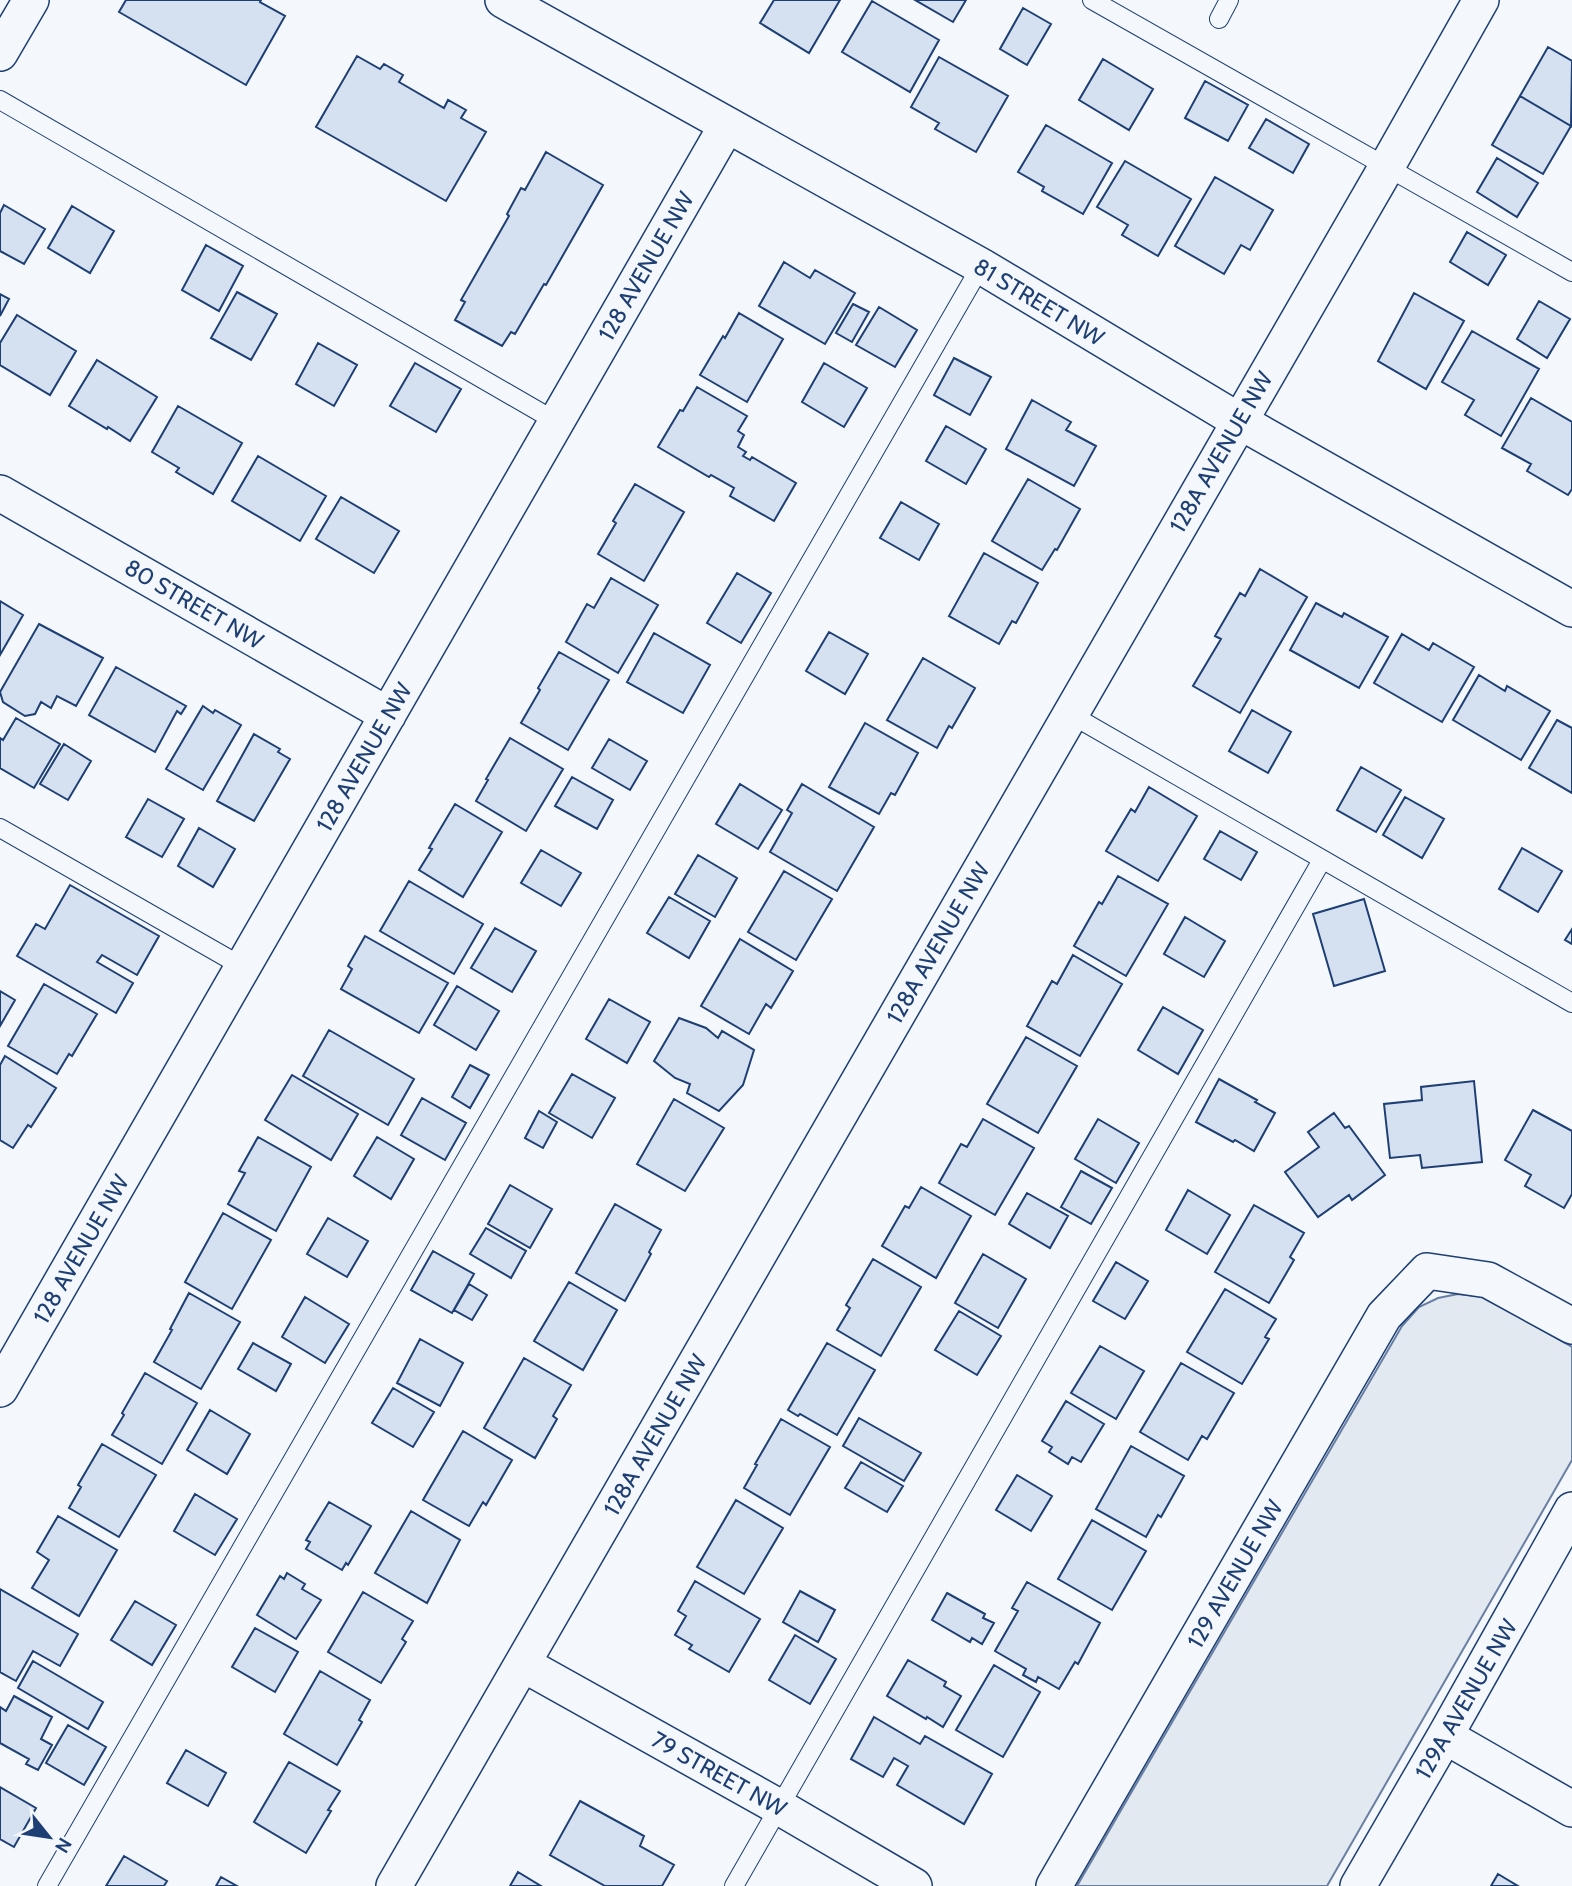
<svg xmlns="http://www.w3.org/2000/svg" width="1572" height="1886" font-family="Cabin,sans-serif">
	<rect width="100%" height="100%" fill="#f4f7fb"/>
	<path fill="#e3e9f0" stroke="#687fa3" stroke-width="2" d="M1458,1294L1485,1297L1572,1347V1460L1327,1886H1077L1402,1326L1419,1307L1438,1298Z"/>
	<path fill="#d5e0f0" stroke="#1d3f73" stroke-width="2" d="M126,0H261L260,2L285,16L246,85L119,12Z
		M774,0H840L809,53L760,23Z
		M915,0H966L953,22Z
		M872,1L939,40L910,92L842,52Z
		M1023,8L1051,24L1027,65L1000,49Z
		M1548,47L1572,61L1571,126L1520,96Z
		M357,56L380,69L384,64L403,75L399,82L444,108L448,100L466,110L461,118L486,132L446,201L316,127Z
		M939,57L1008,96L976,152L935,129L939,123L911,107Z
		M1103,59L1153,89L1129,130L1079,100Z
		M1205,81L1248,105L1228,141L1185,118Z
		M1520,96L1571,126L1543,174L1492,145Z
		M1266,119L1309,144L1293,173L1249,148Z
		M1046,125L1112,163L1083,214L1042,191L1044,187L1018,172Z
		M546,152L603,185L546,285L544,284L515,334L511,332L502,346L455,320L465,302L461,300L509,216L507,214L521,188L525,190Z
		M1497,158L1538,183L1517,217L1477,192Z
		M1125,161L1191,199L1158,256L1122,235L1128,225L1097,207Z
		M1215,177L1273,210L1250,250L1241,245L1224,274L1175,246Z
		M4,205L45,229L24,264L0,251V213Z
		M72,206L114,231L90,273L48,248Z
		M1467,232L1506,255L1488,285L1450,262Z
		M206,245L243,266L219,311L182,290Z
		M784,262L810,278L815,270L855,293L825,344L759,306Z
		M237,292L277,314L251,360L211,338Z
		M1414,293L1464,321L1426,389L1378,361Z
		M0,294L9,299L0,316Z
		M1539,301L1570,319L1547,358L1517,339Z
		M853,304L869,312L852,342L836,333Z
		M879,307L917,330L895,367L856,345Z
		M739,313L783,339L747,402L700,375L723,336L725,338Z
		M17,315L76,351L50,395L0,365V343Z
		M1472,331L1539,369L1501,436L1465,415L1474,400L1442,382Z
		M318,343L357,365L334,406L296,384Z
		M954,358L991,377L970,415L934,395Z
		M97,360L157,397L130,441L108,427L107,429L69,406Z
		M415,363L461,389L436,432L390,406Z
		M824,363L867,388L844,427L802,402Z
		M697,387L747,416L738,431L744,435L738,447L746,452L743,456L750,460L752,457L796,483L774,521L730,496L734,488L711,475L709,477L658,447L680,410L683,411Z
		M1531,398L1572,422V489L1568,495L1527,471L1531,464L1502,448Z
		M1032,400L1071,422L1066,430L1096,446L1074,486L1006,449Z
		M178,406L242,443L213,494L176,472L179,468L152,452Z
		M946,426L986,449L966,484L926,461Z
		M258,456L326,496L300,541L232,501Z
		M1028,479L1080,509L1057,550L1055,549L1042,570L992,541Z
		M635,484L684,512L644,581L598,554L616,523L613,521Z
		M341,497L399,531L374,573L316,539Z
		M901,502L939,524L919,560L880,538Z
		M984,553L1038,583L1016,623L1012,621L999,644L949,616Z
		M1260,569L1307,597L1240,713L1193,686L1221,639L1215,636L1240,593L1245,596Z
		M737,573L771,593L741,643L707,623Z
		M611,578L658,605L618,673L566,642L587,604L594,608Z
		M0,601L23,615L0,655Z
		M1316,603L1342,617L1344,613L1388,637L1359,688L1290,650Z
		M39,624L103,658L76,706L57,696L51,708L41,702L35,714L25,716L3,702L0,692Z
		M829,632L868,654L845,694L806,671Z
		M654,633L710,665L683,713L627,682Z
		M1402,634L1429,650L1433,643L1474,667L1442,722L1374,683Z
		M559,652L609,680L568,750L521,723L540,690L538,688Z
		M923,658L975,688L952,728L949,726L937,748L887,720Z
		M116,667L186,706L181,714L177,711L155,752L89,715Z
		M1479,675L1505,691L1507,686L1550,711L1521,760L1453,720Z
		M203,706L213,713L215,710L241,725L203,790L166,769Z
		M1252,710L1291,732L1268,773L1229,751Z
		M16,718L60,744L34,788L0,768V738L3,740Z
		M1557,720L1572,728V793L1529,768Z
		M865,723L918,753L895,795L891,793L879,814L829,787Z
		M254,734L280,749L278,752L290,759L254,821L217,801Z
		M510,738L563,769L526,831L476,801L488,780L486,779Z
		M609,739L647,761L630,790L592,768Z
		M64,744L91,761L68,800L40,784Z
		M1361,767L1401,790L1376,832L1337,810Z
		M572,777L613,800L597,829L555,806Z
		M740,784L782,810L758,849L716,824Z
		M802,784L874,827L837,891L770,852L792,813L787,810Z
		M1149,787L1197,816L1158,881L1106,851L1131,809L1135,812Z
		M1405,797L1444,819L1422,858L1383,835Z
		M148,799L184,819L162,857L126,837Z
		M455,804L502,832L463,897L419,870L432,849L429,848Z
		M199,828L235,849L213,887L178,866Z
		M1220,831L1257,852L1241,880L1204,859Z
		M1522,848L1562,871L1538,912L1499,889Z
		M541,850L581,873L561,906L521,883Z
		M698,855L737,878L715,917L675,894Z
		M784,871L832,899L796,960L748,932Z
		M1118,876L1168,904L1126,976L1074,946L1099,902L1102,904Z
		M409,881L483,924L454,974L380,931Z
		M70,885L159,936L137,975L102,955L97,962L133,983L116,1013L17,956L36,924L45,929Z
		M669,897L710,921L689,958L647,933Z
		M1364,899L1385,971L1334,986L1313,914Z
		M1185,917L1225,941L1204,977L1164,954Z
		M495,928L536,951L512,992L471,968Z
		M1572,929V944L1565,940Z
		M365,936L448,983L419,1033L341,989L352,969L348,966Z
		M740,939L793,971L771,1008L766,1004L749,1034L701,1006Z
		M1073,955L1122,984L1080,1056L1027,1026L1052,981L1057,984Z
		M44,984L97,1014L72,1056L69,1054L57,1074L8,1046Z
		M457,986L499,1011L476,1050L434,1025Z
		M0,991L15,1000L0,1026Z
		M609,999L650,1022L627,1063L586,1039Z
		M1163,1007L1203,1030L1178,1074L1138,1050Z
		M679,1018L706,1028L718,1038L722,1031L754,1050L743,1085L719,1111L687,1093L690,1084L675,1078L654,1061Z
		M329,1030L414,1079L388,1125L303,1076Z
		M1026,1037L1077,1066L1038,1133L987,1104Z
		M5,1056L56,1088L31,1127L28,1125L13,1148L0,1140V1065Z
		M470,1065L489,1075L470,1108L452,1097Z
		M572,1074L615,1098L592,1138L549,1113Z
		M292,1075L358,1114L331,1160L265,1120Z
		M1219,1079L1257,1100L1255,1102L1275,1113L1254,1151L1235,1140L1233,1142L1196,1122Z
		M1474,1081L1482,1162L1422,1168L1420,1155L1390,1158L1384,1104L1422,1100L1421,1087Z
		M422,1098L466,1123L445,1160L401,1135Z
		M674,1099L724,1128L685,1191L637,1164Z
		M1533,1110L1572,1131V1194L1564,1208L1525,1186L1531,1175L1505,1160Z
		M539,1111L557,1122L543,1148L525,1138Z
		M1334,1113L1345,1128L1349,1126L1385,1175L1352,1200L1349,1195L1318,1217L1285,1172L1319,1147L1308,1132Z
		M983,1119L1034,1148L995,1215L939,1183L961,1144L967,1147Z
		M1098,1119L1139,1143L1116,1183L1075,1159Z
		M258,1137L311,1167L276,1231L228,1204L245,1173L239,1171Z
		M377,1137L414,1159L391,1199L354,1176Z
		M1081,1171L1112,1188L1091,1224L1061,1207Z
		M510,1185L552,1209L530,1248L488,1224Z
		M921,1187L971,1216L936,1278L882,1246L905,1206L909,1208Z
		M1188,1190L1230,1215L1207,1254L1166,1230Z
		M1027,1193L1068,1216L1050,1248L1009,1224Z
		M615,1204L661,1230L649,1252L651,1254L625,1301L576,1273Z
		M1254,1205L1304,1233L1290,1257L1294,1260L1269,1303L1215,1272Z
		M223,1213L271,1240L232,1309L185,1282Z
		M328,1218L368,1241L347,1277L307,1254Z
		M486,1228L526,1251L511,1278L470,1254Z
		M433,1251L474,1274L452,1313L411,1290Z
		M983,1254L1026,1279L998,1328L955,1303Z
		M873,1259L921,1287L881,1356L837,1330L850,1308L846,1305Z
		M1116,1262L1148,1281L1125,1319L1093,1301Z
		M569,1282L617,1310L583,1370L534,1341Z
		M469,1284L487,1295L472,1320L454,1310Z
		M1225,1289L1276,1319L1265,1337L1269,1339L1242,1384L1187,1352Z
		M189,1293L240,1322L201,1389L154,1362L172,1330L170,1329Z
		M305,1297L349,1324L325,1363L282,1337Z
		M959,1311L1001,1336L977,1375L935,1350Z
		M420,1339L463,1363L440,1406L397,1383Z
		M253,1343L291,1364L276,1391L238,1369Z
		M827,1343L875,1370L837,1435L800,1414L798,1416L788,1410Z
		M1100,1346L1144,1371L1116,1419L1071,1393Z
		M524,1358L571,1385L553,1416L557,1419L535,1458L484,1428Z
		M1181,1363L1234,1393L1207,1439L1202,1436L1188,1460L1140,1432Z
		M145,1373L197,1403L162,1464L112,1435L124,1415L122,1413Z
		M393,1388L434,1412L413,1447L372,1423Z
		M1066,1401L1104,1424L1081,1462L1072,1457L1068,1464L1049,1452L1052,1447L1042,1441Z
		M210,1410L250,1434L227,1474L187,1450Z
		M859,1418L921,1453L904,1481L843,1446Z
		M781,1419L830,1447L790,1515L744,1488L757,1465L755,1464Z
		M463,1431L512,1460L486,1505L483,1502L469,1526L423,1500Z
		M102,1444L156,1475L119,1537L69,1508L81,1487L78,1485Z
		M1131,1446L1184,1476L1161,1517L1158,1515L1146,1537L1096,1509Z
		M861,1462L903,1486L887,1512L845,1488Z
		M1017,1475L1052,1496L1031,1531L996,1510Z
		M195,1494L237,1519L215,1555L174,1531Z
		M736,1500L783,1528L744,1594L697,1567Z
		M329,1502L371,1526L348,1565L346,1563L342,1570L306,1549L310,1542L306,1540Z
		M411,1511L460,1540L427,1603L375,1573Z
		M58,1516L117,1550L79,1616L32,1588L49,1560L37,1552Z
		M1092,1520L1146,1551L1112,1610L1058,1579Z
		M287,1573L305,1584L302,1589L321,1600L296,1639L257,1615L280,1576L284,1579Z
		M695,1581L760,1619L729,1672L689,1649L692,1645L675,1635L686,1616L678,1611Z
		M1027,1582L1100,1623L1078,1664L1075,1662L1059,1689L1038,1677L1036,1682L1023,1675L1026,1669L995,1651L1018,1611L1012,1608Z
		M0,1589L78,1634L60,1666L33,1651L16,1681L0,1672Z
		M800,1591L835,1610L818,1642L783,1622Z
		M363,1592L413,1621L402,1639L406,1642L381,1683L328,1652Z
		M947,1593L985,1614L983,1618L994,1623L982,1644L972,1638L970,1642L932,1620Z
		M135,1601L176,1625L152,1665L111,1640Z
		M255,1628L298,1652L275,1692L232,1667Z
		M795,1635L836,1659L810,1704L769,1680Z
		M908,1660L946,1682L944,1686L961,1696L943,1727L927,1717L926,1719L887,1696Z
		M33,1661L103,1702L88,1729L18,1688Z
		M994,1665L1040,1692L1003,1757L956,1730Z
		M320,1671L370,1700L359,1720L362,1722L337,1765L284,1734Z
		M14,1696L52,1717L41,1739L52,1745L38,1770L26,1764L29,1759L0,1743V1707L6,1711Z
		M874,1717L920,1744L925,1736L992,1774L964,1824L897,1785L908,1766L894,1758L883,1777L851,1759Z
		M68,1725L106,1747L84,1785L46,1763Z
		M186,1750L226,1773L208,1806L167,1783Z
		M289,1762L340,1791L328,1810L331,1811L306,1853L254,1822Z
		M0,1787L36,1808L14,1847L0,1839Z
		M580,1801L644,1836L640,1846L674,1865L662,1886H605L550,1855Z
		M124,1856L167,1881L164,1886H106Z
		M518,1872L541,1886H510Z
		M1498,1874L1518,1886H1491Z
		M221,1877L237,1886H216Z"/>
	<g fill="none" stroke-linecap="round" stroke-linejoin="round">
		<defs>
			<path id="lane" d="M1092,0L1572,272
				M1219,19L1229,0
				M0,100L557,422
				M1070,714L1572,1003
				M0,828L243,967
				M47,1886L981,266
				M734,1886L1322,860"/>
			<path id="street" d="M503,0L981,266L1239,421L1572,609
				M0,53L31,0
				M0,493L388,715
				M0,1389L727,125
				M523,1664L779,1807L914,1886
				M1445,1736L1572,1809
				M394,1886L1386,168L1481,0
				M1054,1886L1384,1316L1427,1271L1488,1280L1572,1326
				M1358,1886L1445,1736L1572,1510"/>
		</defs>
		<use href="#lane" stroke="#1d3f73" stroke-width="20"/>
		<use href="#street" stroke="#1d3f73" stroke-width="38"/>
		<use href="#lane" stroke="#f4f7fb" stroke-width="18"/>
		<use href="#street" stroke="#f4f7fb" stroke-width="35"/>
	</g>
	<g text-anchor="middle" stroke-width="5" stroke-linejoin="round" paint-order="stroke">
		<g font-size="23" fill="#1d3f73" stroke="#f4f7fb">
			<text transform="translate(646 266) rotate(-60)" y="8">128 AVENUE NW</text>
			<text transform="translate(1039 302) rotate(31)" y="8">81 STREET NW</text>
			<text transform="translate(1221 452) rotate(-60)" y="8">128A AVENUE NW</text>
			<text transform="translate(194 604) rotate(30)" y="8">80 STREET NW</text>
			<text transform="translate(364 757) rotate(-60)" y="8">128 AVENUE NW</text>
			<text transform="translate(938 943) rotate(-60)" y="8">128A AVENUE NW</text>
			<text transform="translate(81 1249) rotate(-60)" y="8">128 AVENUE NW</text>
			<text transform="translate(655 1435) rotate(-60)" y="8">128A AVENUE NW</text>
			<text transform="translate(1235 1574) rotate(-60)" y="8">129 AVENUE NW</text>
			<text transform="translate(1466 1699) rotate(-60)" y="8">129A AVENUE NW</text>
			<text transform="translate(719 1774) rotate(29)" y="8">79 STREET NW</text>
		</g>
	</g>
	<g transform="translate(49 1837) rotate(120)" stroke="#f4f7fb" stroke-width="5" paint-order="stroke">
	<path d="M0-5L12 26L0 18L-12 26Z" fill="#1d3f73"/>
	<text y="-10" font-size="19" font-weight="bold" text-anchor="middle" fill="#1d3f73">N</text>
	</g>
</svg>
